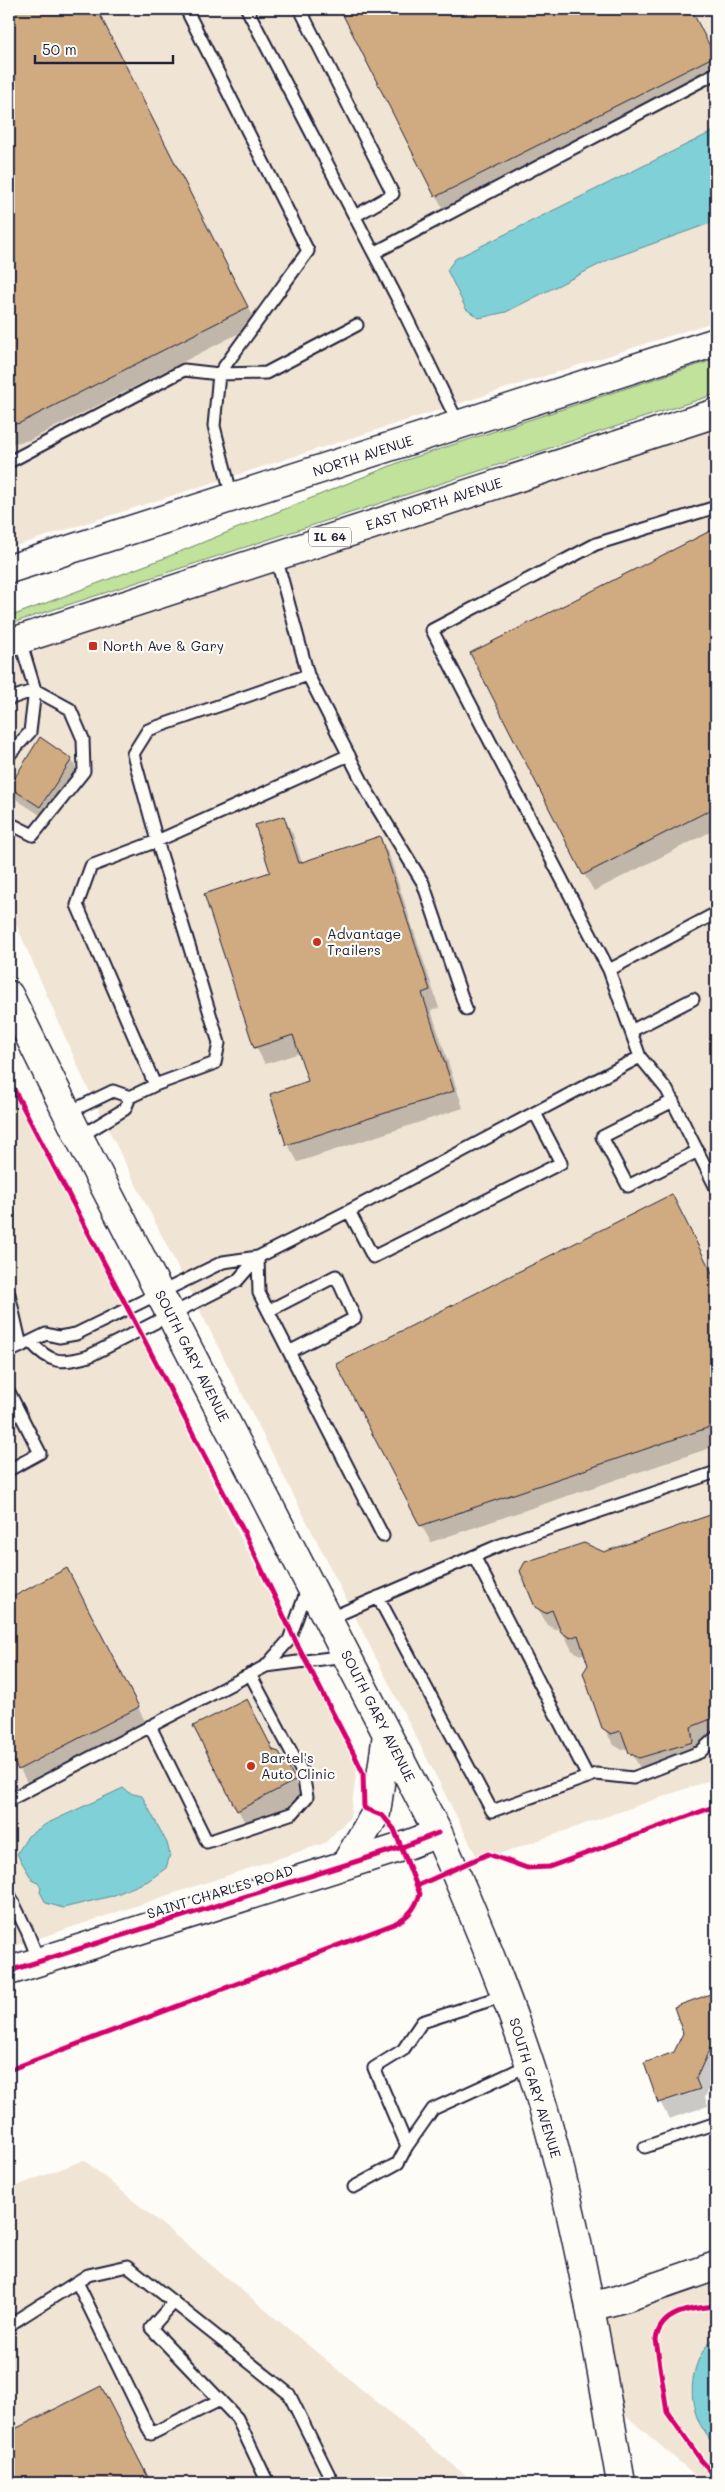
<svg xmlns="http://www.w3.org/2000/svg" width="725" height="2492" font-family="Mali,sans-serif">
	<rect width="100%" height="100%" fill="#fdfcf7"/>
	<filter id="ink" filterUnits="userSpaceOnUse"><feTurbulence type="fractalNoise" baseFrequency=".02" numOctaves="2"/><feDisplacementMap in="SourceGraphic" scale="10" xChannelSelector="R" yChannelSelector="G"/><feConvolveMatrix kernelMatrix="1 2 1 2 8 2 1 2 1" color-interpolation-filters="sRGB"/></filter>
	<g filter="url(#ink)">
		<path fill="#f0e4d4" d="M9,9H716V321L9,548Z
			M716,425V1778L479,1861L119,1151L83,1078L9,908V666L58,638Z
			M9,1078L357,1769L350,1817L325,1843L9,1948Z
			M84,2160L475,2483H9V2189Z
			M716,2280V2483H704L617,2408L602,2320Z"/>
		<path fill="#c0e29b" stroke="#71826b" d="M716,359V394L9,624V617L162,559L400,462Z"/>
		<path fill="#80d1d7" stroke="#5a8b99" d="M716,130V221L610,259L506,312L479,318L466,309L447,270L455,259Z
			M123,1788L129,1793L142,1796L167,1843L170,1855L166,1868L148,1881L112,1896L63,1908L46,1903L40,1892L41,1888L38,1883L33,1881L17,1854L28,1836L46,1824Z
			M716,2336V2449C711,2440 703,2431 699,2422C686,2394 692,2356 716,2336Z"/>
		<path fill="#0003" d="M9,9H97L257,324L30,440L9,444Z
			M342,9H691L716,59V72L443,209Z
			M715,530L716,829L594,891L584,874Z
			M71,759L79,773L48,820L17,800L10,786Z
			M283,817L293,834L302,863L380,838L389,855L439,1008L431,1010L463,1108L298,1162L288,1145L271,1095L310,1082L300,1053L265,1064L256,1047Z
			M716,961V982L708,965Z
			M672,1196L716,1281V1446L431,1542L421,1525Z
			M716,1515V1738L700,1744L702,1759L649,1775L641,1770L629,1748L622,1750L614,1745L603,1727L585,1653L580,1655L572,1650L560,1627L555,1630L547,1624L537,1607L604,1553Z
			M67,1570L147,1725L29,1786L9,1749V1600Z
			M247,1701L274,1752L279,1753L304,1798L248,1828L238,1810Z
			M716,1994V2073L705,2097L708,2106L669,2119L660,2102L675,2053L684,2033L676,2008Z
			M101,2387L150,2483H9V2434Z"/>
		<path fill="#d0ab82" stroke="#22223b" d="M9,9H97L248,307L20,423L9,425Z
			M340,9H691L715,56L435,197Z
			M716,528V807L583,875L470,653Z
			M40,737L72,759L40,807L9,787Z
			M284,816L299,863L380,836L430,990L422,993L454,1091L286,1145L270,1094L308,1081L293,1035L254,1048L204,894L270,872L255,825Z
			M672,1194L716,1281V1425L420,1526L336,1364Z
			M716,1513V1717L691,1727L693,1742L639,1758L629,1753L621,1731L611,1734L602,1728L583,1673L588,1665L578,1635L570,1638L561,1632L552,1610L545,1613L535,1607L520,1571L525,1562L584,1543L604,1552Z
			M67,1568L139,1707L18,1770L9,1752V1599Z
			M247,1699L273,1750L279,1752L296,1780L237,1811L193,1726Z
			M716,1992V2044L711,2046L696,2079L700,2089L658,2103L644,2063L674,2052L683,2033L674,2007Z
			M101,2386L151,2483H9V2432Z"/>
		<g fill="none" stroke-linecap="round" stroke-linejoin="round">
			<defs>
				<path id="service" d="M186,9L308,251L219,374L214,426L232,497
					M247,9L397,298L459,425
					M300,9L393,194L355,216
					M374,253L716,73
					M9,462L184,370L219,374L266,373L357,325
					M716,507L596,544L432,630L609,970L716,913
					M308,675L367,791L423,883L466,1009
					M9,699L35,690L70,709L83,739L84,771L33,835L9,823
					M9,755L30,732L35,690L20,640
					M609,970L640,1057
					M631,1031L693,999
					M155,1085L215,1063L219,1043L157,841L349,755
					M673,1101L602,1137L628,1186L698,1151
					M67,1113L113,1091L130,1097
					M79,1137L125,1109L130,1097L155,1085L77,905L91,866L157,841L133,754L148,730L308,675L276,557
					M349,1211L373,1257L561,1163L535,1113
					M9,1294L21,1346
					M268,1311L336,1276L355,1318L289,1352
					M31,1342C50,1364 62,1364 89,1356L237,1281L258,1257
					M9,1352L46,1334L59,1337L76,1334L223,1262L258,1257
					M9,1392L40,1453L9,1470
					M383,1536L259,1293L258,1257L349,1211L640,1057L667,1090L716,1188
					M474,1556L588,1777
					M378,1597L492,1811L596,1774L633,1778L700,1752L716,1737
					M328,1619L500,1545L716,1472
					M266,1666L346,1656
					M150,1726L207,1842L293,1813L307,1797L303,1774L250,1674
					M9,1800L266,1666L289,1640L308,1587
					M9,1894L27,1931L39,1961
					M506,1995L422,2022L403,2050L374,2068L407,2146L433,2109L529,2065
					M645,2147L716,2123
					M354,2187L398,2163L407,2146
					M77,2282L151,2434L220,2400
					M174,2302L151,2328L237,2418L268,2483
					M9,2325L88,2275L128,2266L289,2394L333,2483"/>
				<path id="tertiary" d="M9,1971L402,1847L438,1833
					M590,2307L624,2298L716,2266"/>
				<path id="secondary" d="M9,995L79,1137L438,1833C475,1916 510,2000 537,2087C577,2216 598,2350 621,2483
					M345,1865L376,1813L387,1734"/>
				<path id="primary" d="M9,569L716,342
					M9,643L716,413"/>
			</defs>
			<use href="#service" stroke="#22223b" stroke-width="15"/>
			<use href="#tertiary" stroke="#22223b" stroke-width="31"/>
			<use href="#secondary" stroke="#22223b" stroke-width="31"/>
			<use href="#primary" stroke="#22223b" stroke-width="31"/>
			<use href="#service" stroke="#fdfcf7" stroke-width="11"/>
			<use href="#tertiary" stroke="#fdfcf7" stroke-width="28"/>
			<use href="#secondary" stroke="#fdfcf7" stroke-width="28"/>
			<use href="#primary" stroke="#fdfcf7" stroke-width="28"/>
			<defs>
				<path id="cycleway" d="M9,1080L243,1530L297,1644L355,1756L363,1773L364,1808L383,1816L394,1829L420,1894C415,1909 408,1917 394,1924L9,2070
					M419,1885L488,1854L527,1868L549,1867L716,1806
					M9,1971L402,1847L438,1833
					M716,2306C692,2308 660,2311 656,2340L667,2412L701,2460L716,2477"/>
			</defs>
			<use href="#cycleway" stroke="#fdfcf7" stroke-width="8"/>
			<use href="#cycleway" stroke="#d6006c" stroke-width="5"/>
		</g>
	</g>
	<g fill="#c8321e" stroke="#fdfcf7" stroke-width="2">
		<rect x="88" y="641" width="10" height="10" rx="2.5"/>
		<circle cx="317" cy="942" r="5"/>
		<circle cx="251" cy="1766" r="5"/>
	</g>
	<g text-anchor="middle" stroke-width="4.5" stroke-linejoin="round" paint-order="stroke">
		<rect fill="#fdfcf7" stroke="#646373" stroke-width="1" x="309" y="527.5" width="42" height="19" rx="4"/>
		<g font-size="12" font-weight="bold" fill="#22223b">
			<text x="330" y="541">IL 64</text>
		</g>
		<g font-size="14" fill="#22223b" stroke="#fdfcf7">
			<text transform="translate(363 456) rotate(-18)" y="5">NORTH AVENUE</text>
			<text transform="translate(434 504) rotate(-18)" y="5">EAST NORTH AVENUE</text>
			<text transform="translate(192 1356) rotate(63)" y="5">SOUTH GARY AVENUE</text>
			<text transform="translate(378 1716) rotate(63)" y="5">SOUTH GARY AVENUE</text>
			<text transform="translate(220 1892) rotate(-17)" y="5">SAINT CHARLES ROAD</text>
			<text transform="translate(535 2088) rotate(73)" y="5">SOUTH GARY AVENUE</text>
		</g>
		<g font-size="14" fill="#22223b" stroke="#fdfcf7" text-anchor="start">
			<text x="103" y="651">North Ave &amp; Gary</text>
			<text x="327" y="939">Advantage<tspan x="327" dy="16">Trailers</tspan></text>
			<text x="261" y="1763">Bartel's<tspan x="261" dy="16">Auto Clinic</tspan></text>
		</g>
	</g>
	<rect width="725" height="2492" fill="none" stroke="#fdfcf7" stroke-width="30"/>
	<rect x="15" y="15" width="695" height="2462" fill="none" stroke="#22223b" stroke-width="2" filter="url(#ink)"/>
	<path d="M35 55v8h138v-8" fill="none" stroke="#22223b" stroke-width="2.5"/>
	<text x="42" y="55" font-size="15" fill="#22223b" stroke="#fdfcf7" stroke-width="4" paint-order="stroke">50 m</text>
</svg>
